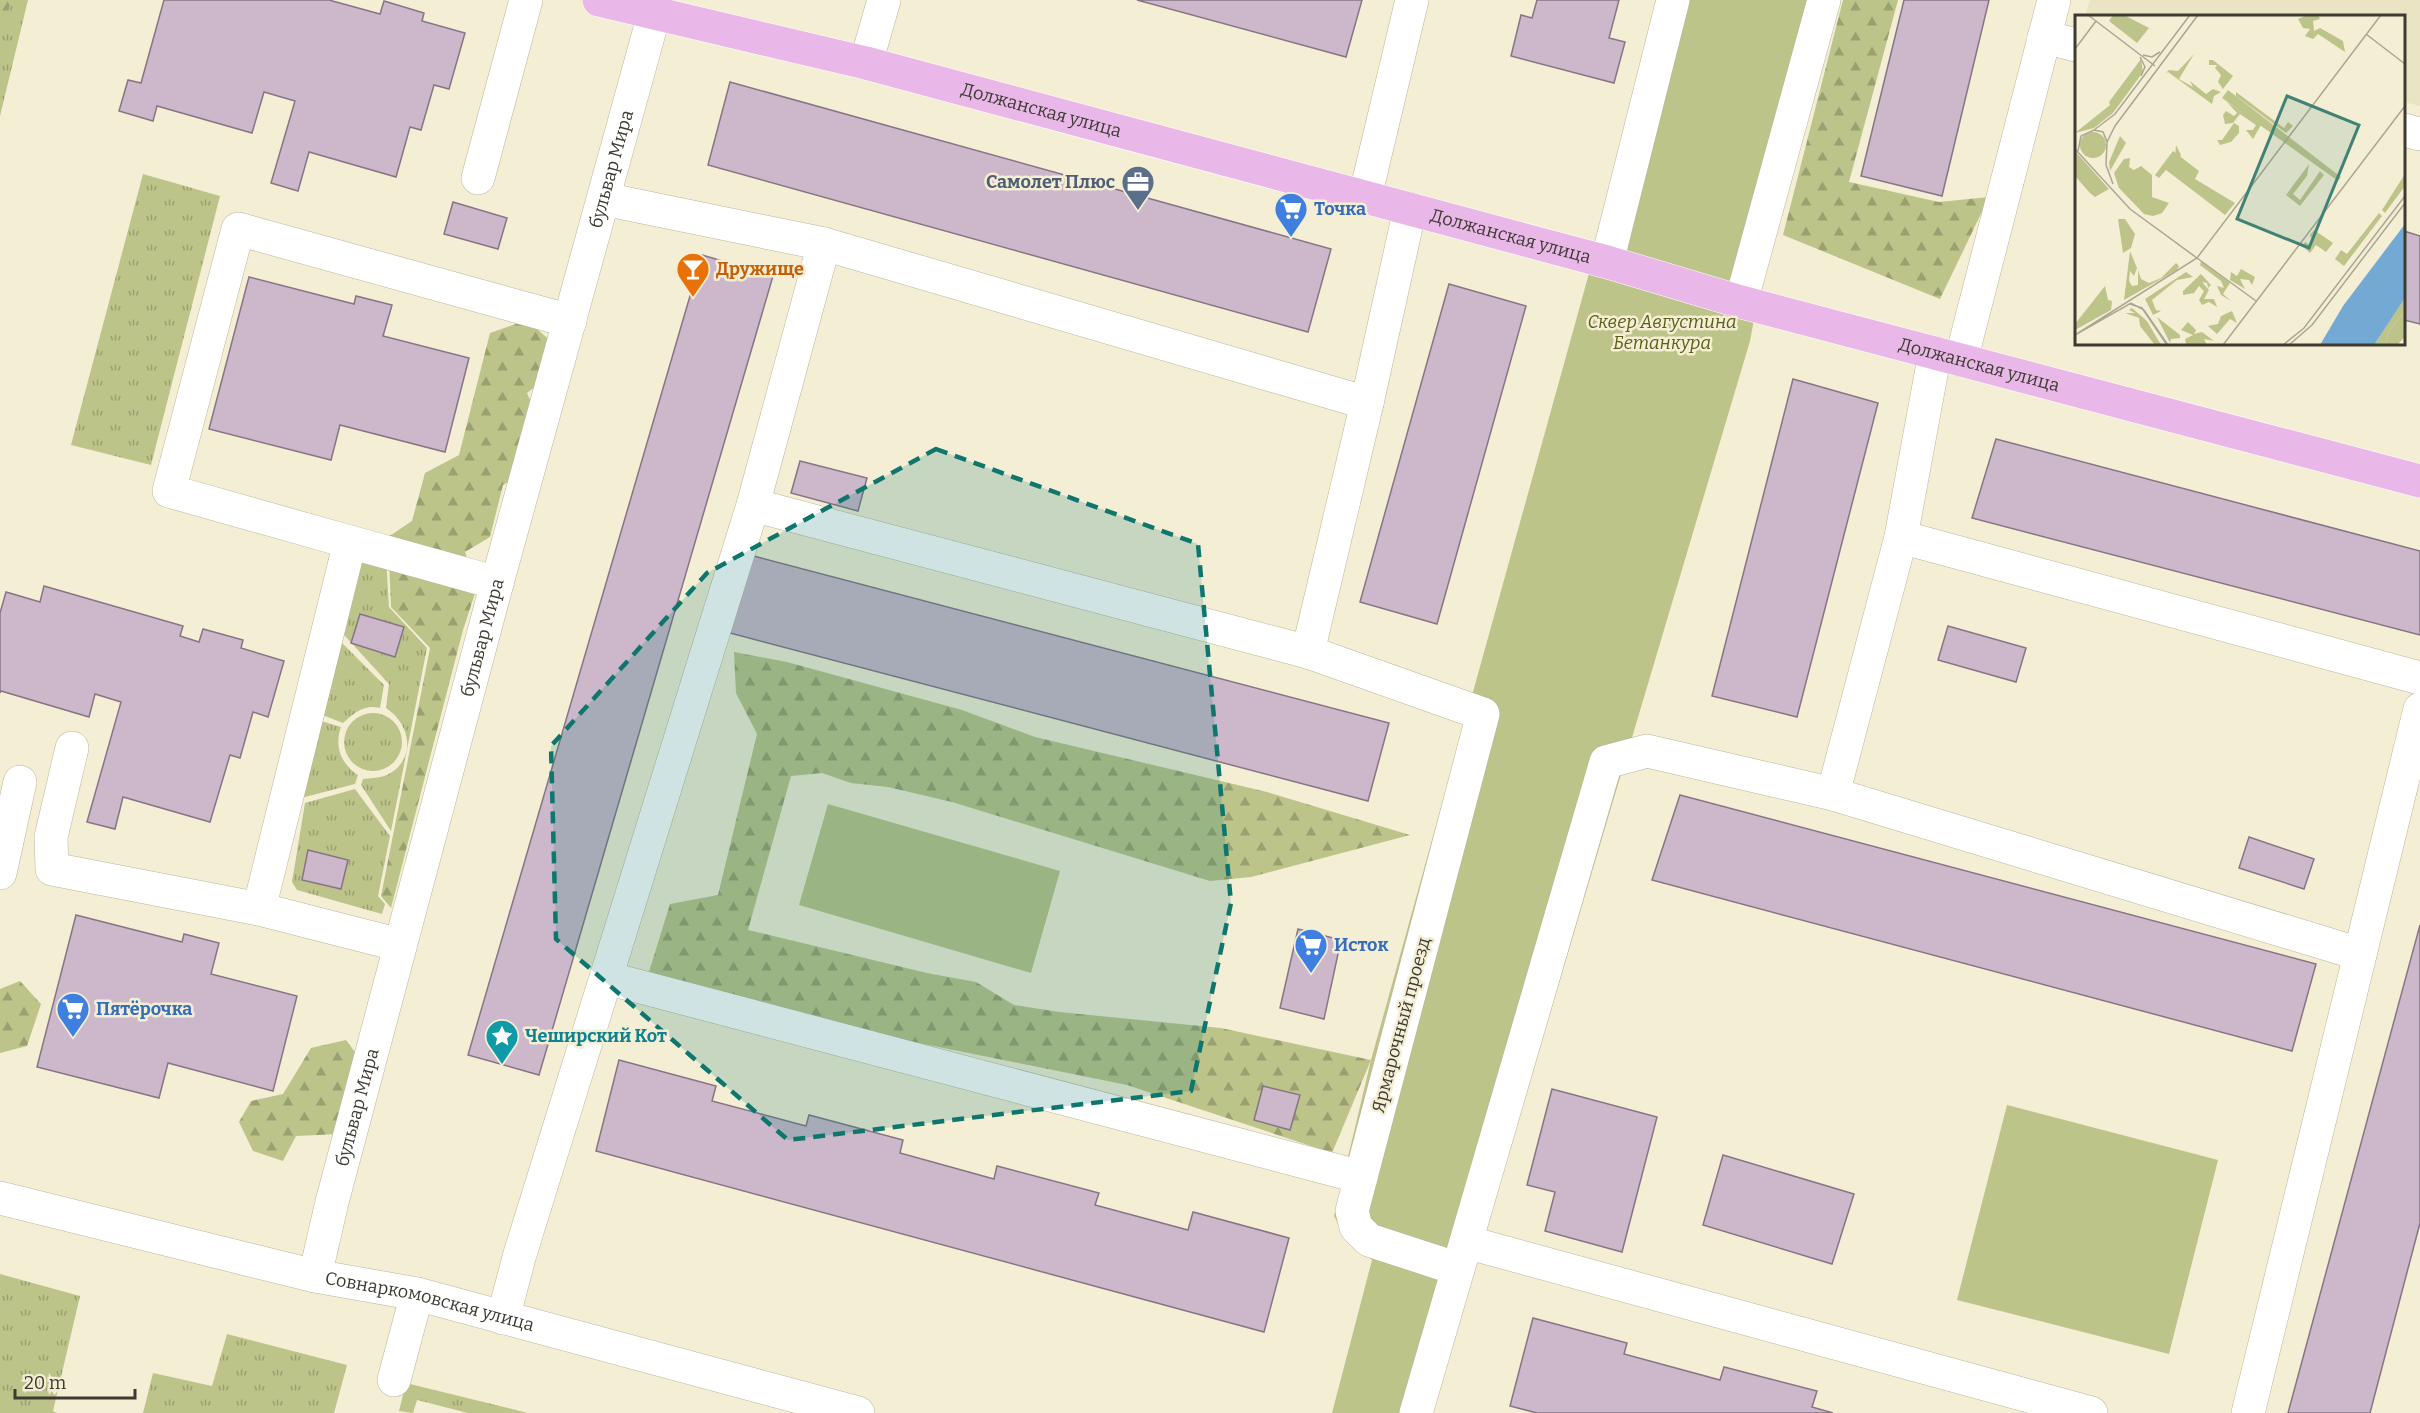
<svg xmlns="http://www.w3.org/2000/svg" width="2420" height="1413" font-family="Bitter,serif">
	<defs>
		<pattern id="grass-tufts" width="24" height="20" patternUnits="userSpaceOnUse" patternTransform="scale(1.5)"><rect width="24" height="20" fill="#bdc48a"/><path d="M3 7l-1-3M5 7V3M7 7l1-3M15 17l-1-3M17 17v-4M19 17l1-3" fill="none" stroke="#9ba071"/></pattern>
		<pattern id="forest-firs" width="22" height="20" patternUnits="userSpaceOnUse" patternTransform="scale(1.5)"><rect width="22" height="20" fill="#bdc48a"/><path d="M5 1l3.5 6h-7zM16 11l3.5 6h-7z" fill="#9ba071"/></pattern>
	</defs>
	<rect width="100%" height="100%" fill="#f4eed5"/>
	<path fill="#ebe4c4" d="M2090,0H2420V106L2404,102V16H2085Z"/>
	<path fill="url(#grass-tufts)" d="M0,0H28L0,116Z
		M143,174L220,196L151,465L71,445Z
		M351,547L386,557L389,607L427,648L391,831L361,785L363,779C371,778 380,778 387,775C417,760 411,724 386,708L389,684L334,624Z
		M336,637L384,685L380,708C365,704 354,713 343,723L320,714Z
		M344 742a29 29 0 1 1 58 0a29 29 0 1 1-58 0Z
		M318,720L341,727C334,746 341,764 358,775L355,784L301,798Z
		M355,789L390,836L378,896L385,904L382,914L297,890L292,882L305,803Z
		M0,1274L80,1296L53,1411L57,1413H0Z
		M227,1334L347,1365L334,1413H143L153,1373L212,1386Z
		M406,1383L528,1413H468L417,1400L413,1413L399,1411Z"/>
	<path fill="url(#forest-firs)" d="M0,0H11L0,45Z
		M1843,0H1898L1849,182L1939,202L1989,197L1940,299L1783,235Z
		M527,320L555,345L548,377L527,393L537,416L524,473L503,485L490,537L465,552L477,587L463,630L391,908L381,896L430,648L391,607L388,537L412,521L425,473L459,455L490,333Z
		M734,652L787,662L962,710L1035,737L1267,792L1410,835L1251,877L1210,881L952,802L888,787L851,783L822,773L791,776L748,930L927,973L976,982L1014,1005L1059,1012L1221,1028L1371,1060L1332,1153L1127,1085L775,1014L648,975L670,904L718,895L757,734L736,693Z
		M20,981L41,1004L27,1046L0,1053V989Z
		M346,1040L360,1059L339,1134L296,1136L283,1161L253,1151L239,1122L251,1101L283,1094L311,1048Z"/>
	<path fill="#bdc48a" d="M1656,0H1834L1769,237L1750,341L1431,1413H1332L1372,1260L1346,1239L1334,1216L1371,1060L1588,277Z
		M828,804L1060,871L1031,973L799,905Z
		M2007,1105L2218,1160L2169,1354L1957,1300Z"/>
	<path fill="#ccb8ca" stroke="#877585" stroke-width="1.5" d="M164,0H329L380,14L384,1L424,13L422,21L465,33L449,89L434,85L421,130L410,127L396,177L309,152L298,191L271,183L295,101L264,92L252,133L157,106L153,121L119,111L128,80L141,83Z
		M1137,0H1362L1346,57Z
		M1537,0H1619L1609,38L1625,42L1614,83L1511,56L1521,15L1532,18Z
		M1904,0H1989L1942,196L1861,176Z
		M730,82L1331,249L1308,332L708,165Z
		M453,202L507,218L498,249L444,234Z
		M2404,231L2420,236V324L2404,320Z
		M702,255L773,276L539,1075L468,1055Z
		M249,277L354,304L356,296L392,305L383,336L469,358L445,452L340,425L331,460L209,429Z
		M1449,284L1526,306L1437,624L1360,602Z
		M1793,379L1878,403L1797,717L1712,696Z
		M1996,439L2420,551V635L1972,518Z
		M800,461L867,478L858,511L791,493Z
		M750,555L1389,723L1368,801L730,633Z
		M44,586L183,626L180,636L199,642L203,629L243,640L241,648L284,661L268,717L253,712L240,758L230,755L210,822L123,797L115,829L87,822L121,702L95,694L89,717L1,691L0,693V613L6,592L40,602Z
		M360,614L404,627L395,657L351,643Z
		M1948,626L2026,648L2016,682L1938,660Z
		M1680,795L2316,964L2292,1051L1652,880Z
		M2249,837L2314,859L2304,889L2239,868Z
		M308,850L348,860L341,889L302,880Z
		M76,915L182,942L184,934L219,943L211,974L297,996L273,1091L168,1063L159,1098L37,1067Z
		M2420,925V1223L2370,1413H2288Z
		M1298,929L1341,940L1324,1019L1280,1008Z
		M619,1060L716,1086L712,1101L806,1126L809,1115L903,1140L900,1153L994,1179L997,1166L1099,1193L1095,1205L1188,1230L1193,1212L1289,1238L1264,1332L596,1151Z
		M1263,1086L1300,1095L1290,1130L1254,1120Z
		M1552,1089L1657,1117L1622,1252L1545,1231L1555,1192L1527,1185Z
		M1723,1155L1854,1194L1832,1264L1703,1225Z
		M1533,1318L1627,1343L1624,1354L1720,1380L1724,1367L1817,1391L1812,1407L1833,1413H1537L1510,1406Z"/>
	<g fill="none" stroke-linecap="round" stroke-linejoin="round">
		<defs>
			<g id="minor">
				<path d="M2044,37L2076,45"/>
				<path d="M866,63L884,0"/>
				<path d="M2404,130L2420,134"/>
				<path d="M478,178L526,0"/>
				<path d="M1365,197L1412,0"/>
				<path d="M604,199L824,244L1367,403L1410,209"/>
				<path d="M1607,262L1673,0"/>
				<path d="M1741,302L1824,0"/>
				<path d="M1961,360L2054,0"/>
				<path d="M1367,403L1308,652L1483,714L1352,1211L1356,1227L1369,1240L1458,1269"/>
				<path d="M753,505L1308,652"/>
				<path d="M1901,537L2420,678"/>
				<path d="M350,542L497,583"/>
				<path d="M72,748L51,837L52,869L259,909L400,945"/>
				<path d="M1833,794L1901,537L1935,353"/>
				<path d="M0,873L20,782"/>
				<path d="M259,909L350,542L169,491L238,229L570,321"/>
				<path d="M607,978L1361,1177"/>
				<path id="s1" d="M0,1198L315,1276L417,1294L858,1413"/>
				<path d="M1466,1242L2091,1413"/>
				<path id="s2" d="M315,1276L332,1202L497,583L658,0"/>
				<path d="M503,1318L520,1254L753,505L824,244"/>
				<path d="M394,1380L417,1294"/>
				<path d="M1416,1413L1606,762L1647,751L1833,794L2360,954"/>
				<path d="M2248,1413L2420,709"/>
			</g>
			<g id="major">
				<path id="s3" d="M599,0L866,63L1607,262L1741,302L2420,481"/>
			</g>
		</defs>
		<use href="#minor" stroke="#bbb59d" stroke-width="34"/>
		<use href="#major" stroke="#fff" stroke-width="34"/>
		<use href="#minor" stroke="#fff" stroke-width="33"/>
		<use href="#major" stroke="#e9b7e8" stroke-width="33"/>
	</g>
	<path fill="#0f766e" fill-opacity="0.2" stroke="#0f766e" stroke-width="4.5" stroke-dasharray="12 8" stroke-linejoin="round" d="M936,449L1198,544L1231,903L1191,1091L788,1140L556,939L551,746L707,573Z"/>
	<defs>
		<symbol id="office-pin" viewBox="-11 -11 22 30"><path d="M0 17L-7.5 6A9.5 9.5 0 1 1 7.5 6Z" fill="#5c6f8a" stroke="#f4eed5"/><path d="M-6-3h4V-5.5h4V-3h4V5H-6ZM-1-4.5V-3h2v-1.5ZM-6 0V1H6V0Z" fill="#fff"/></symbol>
		<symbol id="supermarket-pin" viewBox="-11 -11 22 30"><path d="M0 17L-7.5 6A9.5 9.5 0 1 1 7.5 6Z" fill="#3f7fe0" stroke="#f4eed5"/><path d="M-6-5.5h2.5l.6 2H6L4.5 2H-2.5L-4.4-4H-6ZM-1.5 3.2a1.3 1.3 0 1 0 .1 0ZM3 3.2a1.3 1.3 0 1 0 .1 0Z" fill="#fff"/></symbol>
		<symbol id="bar-pin" viewBox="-11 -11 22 30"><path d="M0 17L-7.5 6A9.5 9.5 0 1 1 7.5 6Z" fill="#e8710a" stroke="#f4eed5"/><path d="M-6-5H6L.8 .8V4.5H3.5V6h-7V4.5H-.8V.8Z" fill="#fff"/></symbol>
		<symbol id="sight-pin" viewBox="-11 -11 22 30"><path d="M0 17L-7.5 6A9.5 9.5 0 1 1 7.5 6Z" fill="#0f9aa8" stroke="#f4eed5"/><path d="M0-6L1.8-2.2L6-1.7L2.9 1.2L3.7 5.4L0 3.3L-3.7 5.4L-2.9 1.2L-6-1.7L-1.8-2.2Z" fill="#fff"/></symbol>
	</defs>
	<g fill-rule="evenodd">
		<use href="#office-pin" x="1119" y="163" width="38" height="52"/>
		<use href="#supermarket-pin" x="1272" y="190" width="38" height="52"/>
		<use href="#bar-pin" x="674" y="250" width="38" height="52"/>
		<use href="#supermarket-pin" x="1292" y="926" width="38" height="52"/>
		<use href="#supermarket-pin" x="54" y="990" width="38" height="52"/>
		<use href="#sight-pin" x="483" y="1017" width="38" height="52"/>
	</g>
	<g text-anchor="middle" stroke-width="5" stroke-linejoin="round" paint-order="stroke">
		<g font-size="18" fill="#3d3b31" stroke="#f4eed5">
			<text dy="6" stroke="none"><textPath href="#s3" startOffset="456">Должанская улица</textPath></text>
			<text dy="6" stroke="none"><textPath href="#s2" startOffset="1146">бульвар Мира</textPath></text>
			<text dy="6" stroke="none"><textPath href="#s3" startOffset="942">Должанская улица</textPath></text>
			<text dy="6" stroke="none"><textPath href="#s3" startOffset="1428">Должанская улица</textPath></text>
			<text dy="6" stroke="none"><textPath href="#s2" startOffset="660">бульвар Мира</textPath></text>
			<text transform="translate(1401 1025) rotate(-75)" y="6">Ярмарочный проезд</text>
			<text dy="6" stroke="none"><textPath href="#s2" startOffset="174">бульвар Мира</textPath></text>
			<text dy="6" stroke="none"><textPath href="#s1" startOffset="442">Совнаркомовская улица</textPath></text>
		</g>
		<g font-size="18" font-weight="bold" fill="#4e5e75" stroke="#f4eed5" text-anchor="end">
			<text x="1115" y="188">Самолет Плюс</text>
		</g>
		<g font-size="18" font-weight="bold" fill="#366cbe" stroke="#f4eed5" text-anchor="start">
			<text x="1314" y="215">Точка</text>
			<text x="1334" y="951">Исток</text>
			<text x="96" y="1015">Пятёрочка</text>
		</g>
		<g font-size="18" font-weight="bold" fill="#c56008" stroke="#f4eed5" text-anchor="start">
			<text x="716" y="275">Дружище</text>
		</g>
		<g font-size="18" font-style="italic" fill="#585d17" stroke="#f4eed5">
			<text x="1662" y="328">Сквер Августина<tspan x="1662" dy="21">Бетанкура</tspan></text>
		</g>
		<g font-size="18" font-weight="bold" fill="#0d838f" stroke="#f4eed5" text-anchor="start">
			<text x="525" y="1042">Чеширский Кот</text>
		</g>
	</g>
	<g transform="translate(2075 15)">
		<rect width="330" height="330" fill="#f4eed5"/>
		<path d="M38,0H49L74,13L62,28L34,6ZM119,39L104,64L118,72L115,66L131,79L138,74L146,77L139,81L137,89L93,57L90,59L94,55L103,56ZM66,44L68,57L38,98L19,113L0,118L35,90L34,87ZM134,45H138L158,61L148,74L143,67L146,60L140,53L142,50H134ZM5 130a13 13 0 1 1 26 0a13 13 0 1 1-26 0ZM45,121L51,128L35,156L34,147ZM0,136L34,174L20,182L15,178L0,161ZM98,136L124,156L120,164L160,188L150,200L91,155L84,163L80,160ZM330,159V171L310,198L307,195ZM304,198L307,201L269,251L260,244L266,235L272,239ZM43,204H50L60,219L56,233L48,238ZM239,215L258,228L251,237L241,230L235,238L227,231L230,227L235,230L238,227L235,220ZM30,271L33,285L37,286L36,295L0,315V309ZM330,296V322L322,330H310L314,316ZM82,302L105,320V323L96,324L95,328Z" fill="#bdc48a"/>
		<path d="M232,0H243L245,4L238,6L239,16L245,13L268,26L270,37L243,19L238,24L230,21L235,14L228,13L223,4ZM161,77L209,113L213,107L218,111L211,118L161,81ZM152,87L186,110L178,124L171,115H178L181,110L165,99L158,108L150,109L148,100L151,96L159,101L162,98ZM159,108L164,111V118L156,127L145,130L142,125H147ZM101,130L106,140L101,149L108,159L104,165L99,157ZM55,143L54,152L59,155L66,151L77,160V182L94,188L87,198L78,201L69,199L44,173L39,158L49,144ZM234,149L232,161L218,179L225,185L245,156L249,160L225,191L211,180ZM55,236L62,253L59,261L55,256L54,266L57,271L63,270V255L66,264L74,268L86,263L101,248L104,251L102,255L49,285ZM126,246L155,268L148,279L156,286L146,280L142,271L149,273L146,266L125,250ZM166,254L180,262L177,270L174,265L165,264L170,274L155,265L156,257L162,261ZM111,257L118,262L102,265L77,285L81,295L86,296L78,300L70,284ZM126,259L136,270L133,273L132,268L127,267L134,275L129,284H139L142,292L134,287L127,290L124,285L129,276L124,271L119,278L108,280V276ZM330,283V296L314,316L310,330H299ZM57,293L72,306L86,330H80L65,311L64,303L50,298H60L54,295ZM157,296L162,308L155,304L142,319L133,311L143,309L146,301ZM113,307L121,315L119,319L127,317L139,326L129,324L132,330L111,329L110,324L118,320L106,315Z" fill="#bdc48a"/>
		<path d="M153,75L266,162L263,166L147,83Z" fill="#bdc48a"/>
		<path d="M330,209V283L299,330H245L268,291Z" fill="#73a9d3"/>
		<path fill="none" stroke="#aba693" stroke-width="1.5" d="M13,0L80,51M291,19L330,49M0,34L21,6M68,40L77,42L85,37M65,42L70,52L66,61M19,115L40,99L115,0M32,127L40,111L123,0M0,134L55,194L122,243M3,136L6,121L19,115L28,117L32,127L31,150L38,169M122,243L181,286M55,289L67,293L92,330M0,320L122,243L306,0M0,320L56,288L69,295L93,330M148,330L330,91M208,330L229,313L330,181M214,330L237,310L330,188"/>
		<path fill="#408376" fill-opacity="0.15" stroke="#408376" stroke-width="3" d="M212,81L284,110L234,233L162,204Z"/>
		<rect width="330" height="330" fill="none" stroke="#3d3b31" stroke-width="3"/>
	</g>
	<path d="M15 1389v9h120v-9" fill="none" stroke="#3d3b31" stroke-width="3"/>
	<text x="24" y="1389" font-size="18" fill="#3d3b31" stroke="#f4eed5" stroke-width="4.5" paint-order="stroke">20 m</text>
</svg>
